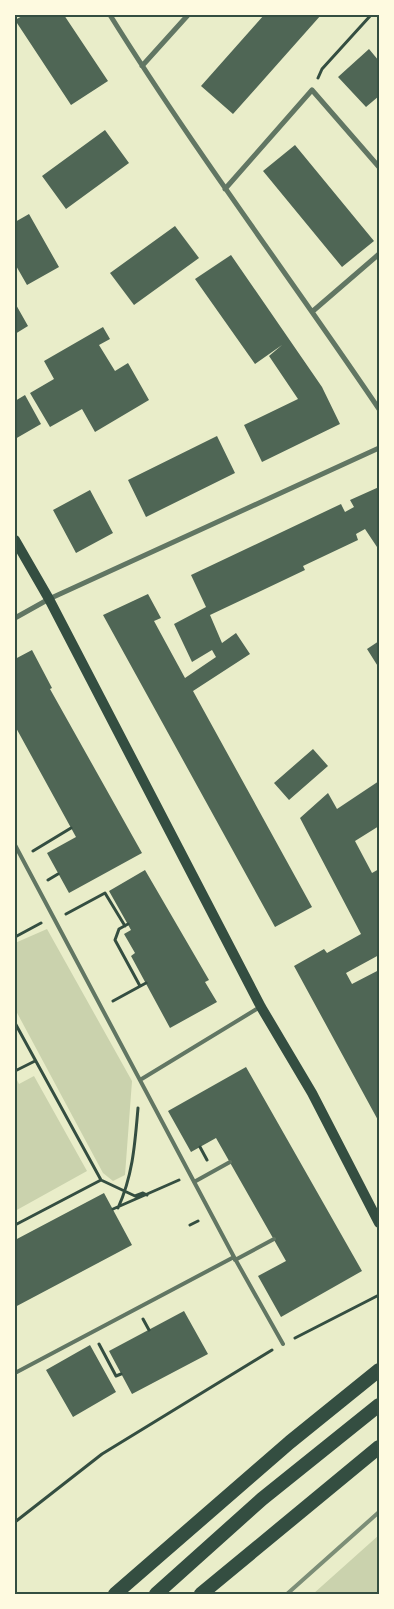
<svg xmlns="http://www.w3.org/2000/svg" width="394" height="1609" font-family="Poppins,sans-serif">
	<rect width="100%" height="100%" fill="#e9edc9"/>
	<path fill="#cad2ad" d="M47,929L132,1081L125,1175L113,1181L103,1173L15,1009V943Z
		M15,1076L19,1084L34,1076L87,1171L15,1211Z
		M379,1535V1594H313Z"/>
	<path fill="#4f6655" d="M24,15H64L108,81L71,105L15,20Z
		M264,15H321L233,114L201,86Z
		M369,49L379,61V96L366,107L338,77Z
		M105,130L129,163L66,209L42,176Z
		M295,145L374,241L342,267L263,171Z
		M29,214L59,267L27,285L15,264V222Z
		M175,226L199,258L134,305L110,273Z
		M231,255L322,387L340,424L262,462L244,425L298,399L269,356L282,345L255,364L195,279Z
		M15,303L28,326L15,334Z
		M103,327L110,339L99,345L115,371L128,363L149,400L95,432L82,409L50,427L30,393L54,379L44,361Z
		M25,395L41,424L15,439V401Z
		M217,436L235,473L146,517L128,480Z
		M379,487V550L365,529L356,534L358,540L303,566L305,570L210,615L222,643L236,633L250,654L193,691L312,907L275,927L103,615L148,594L161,618L154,621L185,678L216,657L212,650L192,662L174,624L206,607L191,575L341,504L345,512L354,507L350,500Z
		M90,490L113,533L76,553L53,510Z
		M379,641V668L367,649Z
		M32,650L52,688L50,689L142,853L69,893L47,853L76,837L15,726V659Z
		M313,749L328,766L289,800L274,783Z
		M379,781V826L355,841L372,873L379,869V955L346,973L352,984L379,970V1122L294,966L324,949L327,953L361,934L300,818L328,793L337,809Z
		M145,870L209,980L205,982L217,1002L170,1028L131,956L135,953L124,934L131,930L109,891Z
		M246,1067L362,1271L281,1317L258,1276L286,1261L216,1138L191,1152L168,1111Z
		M104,1193L132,1245L15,1307V1240Z
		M184,1311L208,1354L132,1394L109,1351Z
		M90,1345L116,1392L73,1417L46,1370Z"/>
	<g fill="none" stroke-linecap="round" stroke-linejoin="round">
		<path stroke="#344e41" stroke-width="3" d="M318,78L322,69L371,15
			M33,851L71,828
			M48,880L58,874
			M66,914L105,893L125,926
			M128,924L119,929L115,940L140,986
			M15,937L41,923
			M113,1001L146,983
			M15,1023L101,1180
			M15,1071L35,1061
			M200,1147L207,1160
			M118,1208C133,1175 135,1143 138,1108
			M113,1209L179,1180
			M15,1225L101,1180L135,1196L143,1193L147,1195
			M190,1225L198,1221
			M143,1319L149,1330
			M295,1338L379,1295
			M99,1344L116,1376L121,1374
			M15,1522L102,1454L272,1350"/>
		<path stroke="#617663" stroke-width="4" d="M15,845L234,1257L15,1373
			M140,1080L260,1007
			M194,1182L230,1162
			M234,1257L283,1344
			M235,1260L274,1239"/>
		<path stroke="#617663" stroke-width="5" d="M110,15C194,150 290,277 379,409
			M142,66L188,15
			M225,189L312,90L379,167
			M313,311L379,254
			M15,618L49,599L379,448"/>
		<path stroke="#344e41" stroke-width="10" d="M15,540L49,599L261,1007L312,1093L379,1223"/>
		<path stroke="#344e41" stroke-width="14" d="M115,1594L290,1442L379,1370
			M156,1594L262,1499L379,1405
			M201,1594L379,1447"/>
		<path stroke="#7c8e77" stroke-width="4" d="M287,1594L379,1512"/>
	</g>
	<rect width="394" height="1609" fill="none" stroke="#fefae0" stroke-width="32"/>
	<rect x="16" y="16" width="362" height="1577" fill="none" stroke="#344e41" stroke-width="2"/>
</svg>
